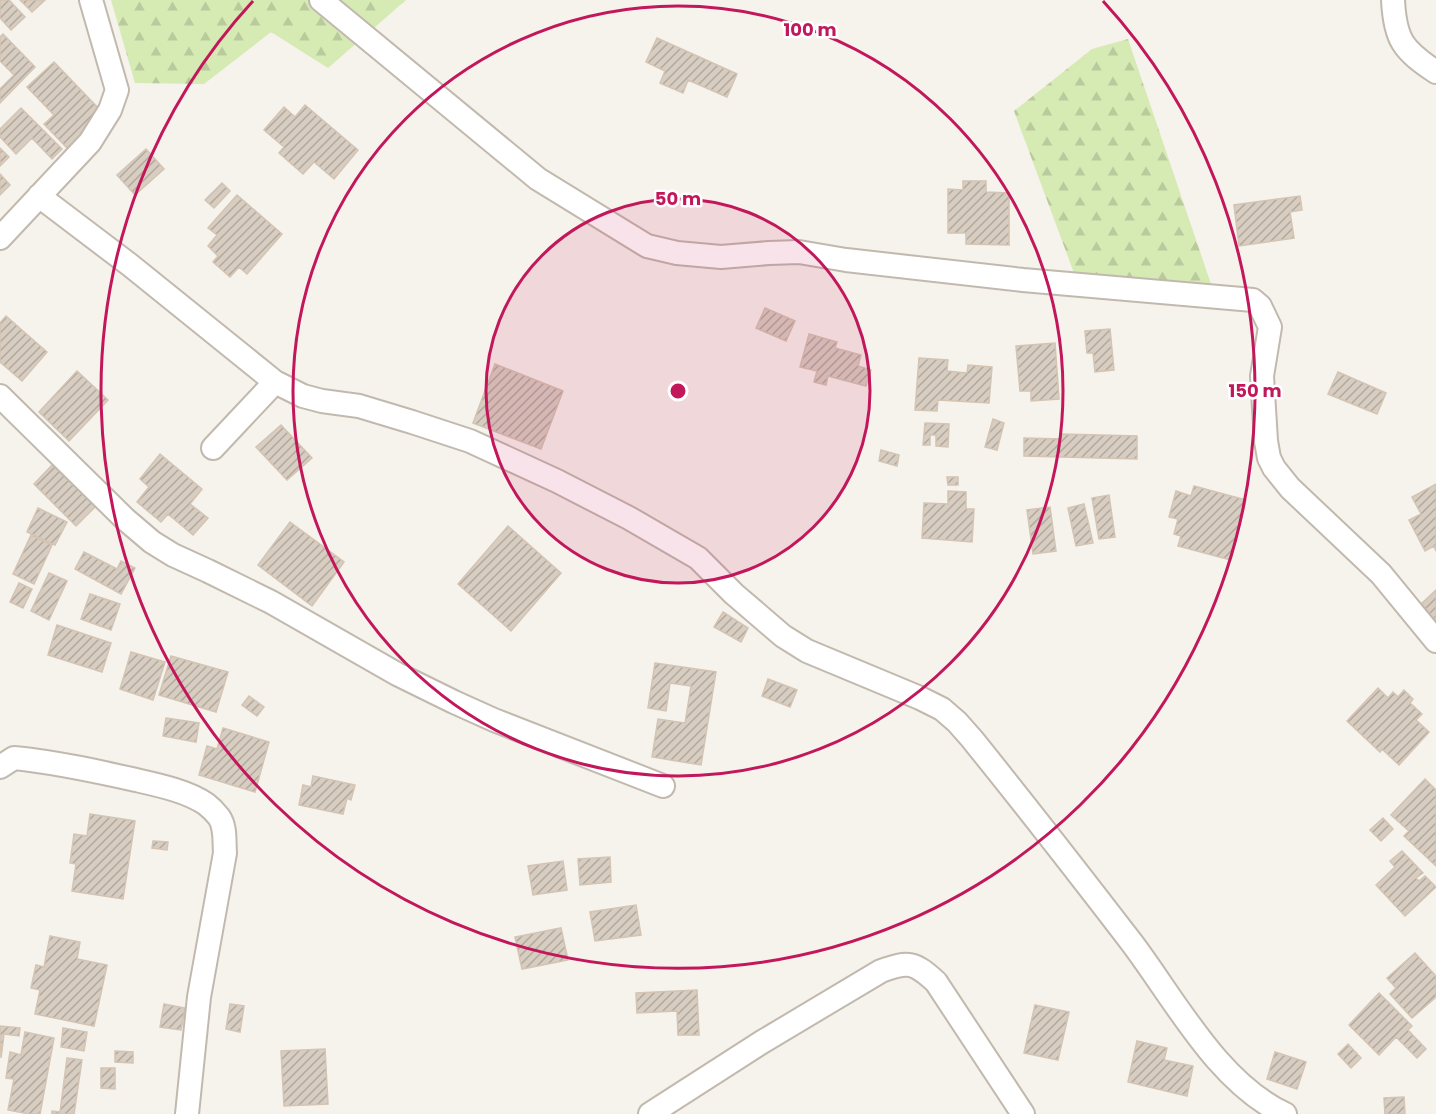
<svg xmlns="http://www.w3.org/2000/svg" width="1436" height="1114" font-family="Poppins,sans-serif">
	<defs>
		<pattern id="forest-firs" width="22" height="20" patternUnits="userSpaceOnUse" patternTransform="scale(1.5)"><rect width="22" height="20" fill="#d6eab4"/><path d="M5 1l3.5 6h-7zM16 11l3.5 6h-7z" fill="#b9ca9c"/></pattern>
		<pattern id="building-hatch" width="6" height="6" patternUnits="userSpaceOnUse" patternTransform="scale(1.5)"><rect width="6" height="6" fill="#d8cdc1"/><path d="M-1 1l2-2M0 6l6-6M5 7l2-2" fill="none" stroke="#b1a89e"/></pattern>
	</defs>
	<rect width="100%" height="100%" fill="#f6f2ec"/>
	<path fill="url(#forest-firs)" d="M111,0H406L328,68L271,32L204,84L135,83Z
		M1128,39L1212,287L1074,273L1014,111L1092,49Z"/>
	<path fill="url(#building-hatch)" stroke="#d3c4b3" stroke-width="1.5" d="M0,0H9L25,17L11,30L0,18Z
		M20,0H45L32,12Z
		M3,34L35,67L0,103V89L14,75L0,61V37Z
		M657,38L737,74L727,97L688,80L683,93L660,83L665,71L646,62Z
		M54,62L103,113L67,148L44,124L54,115L27,87Z
		M305,105L358,150L334,179L314,162L303,174L279,153L284,147L264,130L284,107L295,117Z
		M21,108L62,149L52,159L32,138L16,154L0,137V129Z
		M0,148L9,157L0,166Z
		M146,149L164,169L135,195L117,175Z
		M0,174L10,185L0,195Z
		M963,181H986V192L1009,193V245L966,244V233H948V189L963,190Z
		M222,183L230,191L214,208L205,200Z
		M237,195L282,234L247,274L239,267L230,277L213,262L218,256L208,246L217,235L208,228Z
		M1300,196L1302,210L1290,212L1294,238L1239,246L1234,205Z
		M765,308L795,321L786,341L756,328Z
		M6,316L47,352L22,381L0,362V323Z
		M1110,329L1114,370L1095,372L1093,353H1087L1085,331Z
		M809,334L837,342L835,348L861,355L858,366L871,370L866,386L828,376L826,385L814,382L817,371L800,367Z
		M1055,343L1059,399L1031,401V391H1020L1016,346Z
		M919,358L948,360L947,371L967,373L968,365L992,367L989,403L938,400L937,411L915,410Z
		M495,364L563,391L541,449L473,423Z
		M77,371L108,400L69,441L39,412Z
		M1338,372L1386,393L1377,414L1328,394Z
		M993,419L1004,423L997,450L985,447Z
		M925,423L949,424L948,447L936,446V435H930V445H923Z
		M281,425L312,458L287,480L256,447Z
		M1061,434L1137,436V459L1024,456V438L1061,439Z
		M881,450L899,455L897,466L879,461Z
		M160,454L202,489L190,504L208,518L193,535L168,514L161,522L137,502L149,487L140,479Z
		M53,464L96,506L76,526L34,484Z
		M947,477H958V485H948Z
		M1436,484V551L1434,546L1425,551L1409,520L1421,514L1412,497Z
		M1194,486L1246,500L1231,560L1178,546L1181,536L1174,534L1178,519L1169,517L1176,491L1191,496Z
		M948,491L966,492V509H974L972,542L922,538L924,503L948,504Z
		M1109,495L1115,537L1099,539L1092,498Z
		M1084,504L1093,543L1076,546L1068,508Z
		M1050,507L1056,551L1033,554L1027,510Z
		M38,508L67,522L55,545L27,532Z
		M290,522L344,562L312,606L258,565Z
		M508,526L561,573L511,631L458,584Z
		M31,535L52,545L34,584L13,574Z
		M84,552L117,569L121,561L135,568L121,594L75,569Z
		M49,573L67,581L49,620L31,611Z
		M19,583L32,589L23,608L10,602Z
		M1436,590V621L1421,604Z
		M90,594L120,604L111,630L81,619Z
		M723,612L748,628L741,642L714,627Z
		M57,625L111,643L102,672L48,655Z
		M131,652L165,662L153,700L120,689Z
		M171,656L228,672L216,712L159,695Z
		M655,663L716,672L701,765L652,757L658,719L685,723L691,686L670,683L666,711L648,708Z
		M768,679L797,690L790,707L762,696Z
		M1378,688L1388,698L1393,692L1398,697L1404,690L1413,699L1410,703L1422,714L1416,720L1429,732L1399,765L1382,749L1380,752L1347,721Z
		M249,696L264,707L257,716L242,705Z
		M166,718L199,723L196,742L163,736Z
		M223,728L269,742L255,792L199,775L207,746L217,749Z
		M313,776L355,785L351,800L347,798L343,814L299,805L303,785L311,787Z
		M1425,779L1436,790V866L1404,836L1409,831L1391,815Z
		M90,814L135,821L123,899L72,891L76,864L70,863L74,834L87,836Z
		M1383,818L1393,829L1381,841L1370,830Z
		M153,841L168,842L167,850L152,848Z
		M1402,851L1423,873L1416,878L1419,881L1425,876L1436,887L1405,916L1376,885L1395,867L1390,861Z
		M610,857L611,882L580,885L578,859Z
		M563,861L567,890L533,895L528,866Z
		M636,905L641,935L595,941L590,912Z
		M561,928L568,960L522,969L515,937Z
		M50,936L80,942L77,959L107,965L94,1026L35,1014L40,990L31,988L36,965L44,967Z
		M1415,953L1436,976V997L1412,1018L1390,994L1396,988L1387,978Z
		M697,990L699,1035H678L677,1011L637,1013L636,993Z
		M1379,993L1412,1026L1408,1030L1426,1049L1417,1058L1396,1037L1379,1055L1349,1025Z
		M164,1004L185,1008L181,1030L160,1027Z
		M230,1004L244,1006L240,1032L226,1029Z
		M1035,1005L1069,1012L1058,1060L1024,1053Z
		M0,1026L20,1028L19,1036L4,1034L1,1058Z
		M63,1028L87,1032L84,1051L61,1047Z
		M25,1032L54,1038L40,1114H29L8,1110L14,1079L6,1078L10,1052L21,1055Z
		M1137,1041L1167,1048L1164,1060L1193,1066L1187,1096L1128,1082Z
		M1348,1044L1361,1058L1351,1068L1338,1054Z
		M325,1049L328,1104L284,1106L281,1051Z
		M115,1051L133,1052V1063L115,1062Z
		M1275,1052L1306,1062L1297,1089L1267,1079Z
		M67,1058L82,1060L74,1114H52V1111L60,1112Z
		M101,1068H115V1089L101,1088Z
		M1404,1097L1405,1114H1385L1384,1098Z"/>
	<g fill="none" stroke-linecap="round" stroke-linejoin="round">
		<defs>
			<path id="street" d="M321,0L538,179L647,246L677,253L721,257L769,253L799,252L846,260L1023,280L1253,300L1260,306L1270,327L1262,376L1266,441L1269,458L1274,468L1290,488L1381,574L1436,641
				M1393,0C1395,40 1403,50 1436,72
				M39,196L130,265L275,382L303,396L322,401L359,406L412,422L470,441L557,481L629,518L698,558L734,594L783,636L807,651L920,698L942,709L957,722L972,739C1026,806 1079,874 1132,943C1175,1000 1218,1083 1285,1114
				M0,238L90,142L110,110L117,90L91,0
				M0,396L125,519L152,542L173,555L208,571L271,602L397,674L454,702L494,720L663,786
				M213,448L275,382
				M0,767L14,758C55,762 96,771 136,780C158,785 187,791 206,804C210,807 215,812 219,817C226,827 224,841 225,853L199,997L187,1114
				M650,1114L762,1042L881,971C909,961 914,962 936,982L1023,1114"/>
		</defs>
		<use href="#street" stroke="#c2b9ae" stroke-width="26"/>
		<use href="#street" stroke="#fff" stroke-width="22"/>
	</g>
	<circle cx="678" cy="391" r="192" fill="#c2185b" fill-opacity=".12"/>
	<g fill="none" stroke="#c2185b" stroke-width="3">
		<circle cx="678" cy="391" r="192"/>
		<circle cx="678" cy="391" r="385"/>
		<path d="M1103 1A577 577 0 1 1 253 1"/>
	</g>
	<circle cx="678" cy="391" r="9" fill="#c2185b" stroke="#fff" stroke-width="3"/>
	<g font-size="18" text-anchor="middle" font-weight="bold" fill="#c2185b" stroke="#fff" stroke-width="5" stroke-linejoin="round" paint-order="stroke">
		<text x="810" y="36">100 m</text>
		<text x="678" y="205">50 m</text>
		<text x="1255" y="397">150 m</text>
	</g>
</svg>
